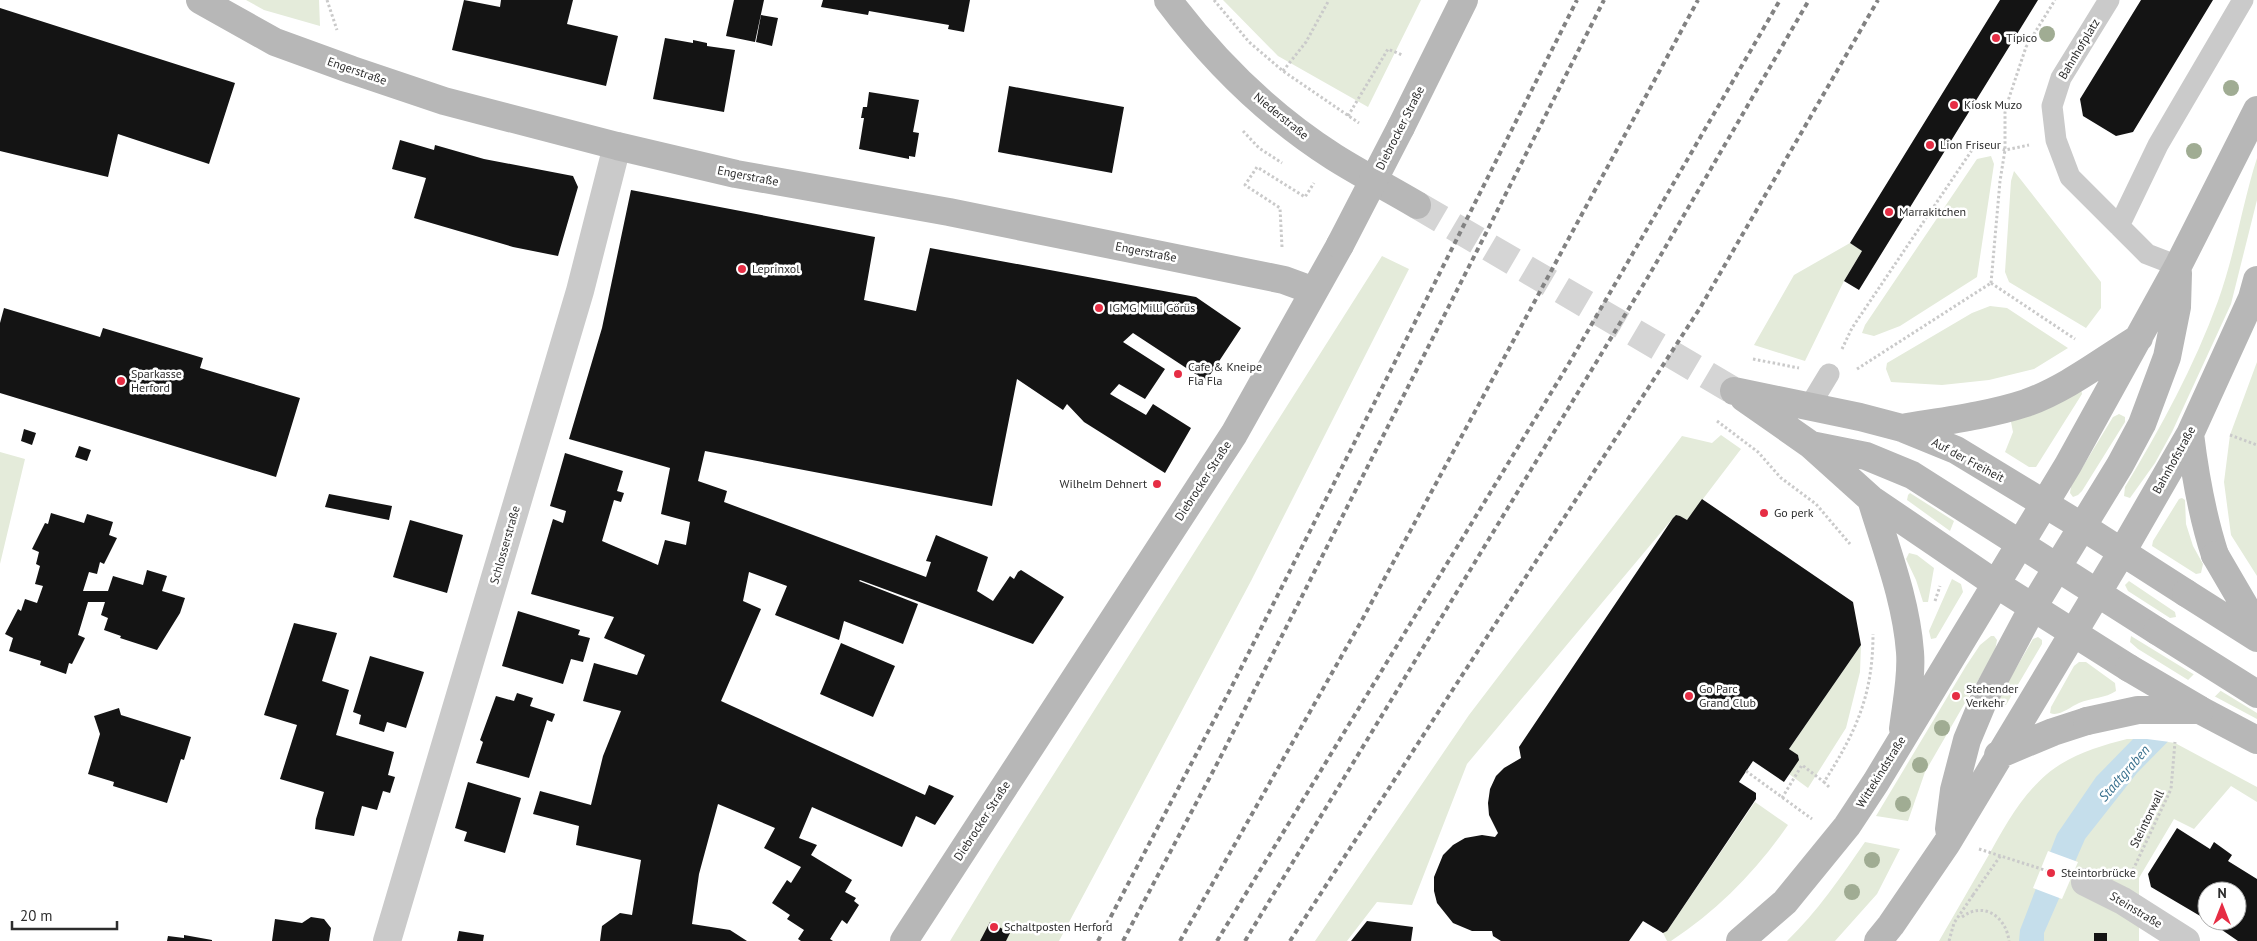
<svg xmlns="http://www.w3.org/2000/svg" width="2257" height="941" font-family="'PT Sans',sans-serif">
	<rect width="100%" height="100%" fill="#fff"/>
	<path fill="#e4ebda" d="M246,0H319L320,26L264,10Z
		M1223,0H1421L1368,107L1278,56Z
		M1991,156L1994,164L1977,277L1900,326L1874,336L1862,333L1865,325L1977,159Z
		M2257,158V200L2231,304L2172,432L2155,463L2130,498L2124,496L2125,487C2161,427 2194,367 2218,301C2235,254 2242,205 2257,158Z
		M2014,171L2101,282V308L2086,328L2009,282L2005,272L2011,181Z
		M1850,243L1862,251L1844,281L1805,361L1754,345L1794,275Z
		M1382,256L1409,269L1251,581L1059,941H950L998,862Z
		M1990,306L2007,308L2068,348L2034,369L1989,380L1942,385L1891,382L1886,369L1887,363L1972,313Z
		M2257,362V576L2231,535L2224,482L2230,435Z
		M2081,389L2082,394L2036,467H2029L2005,452L2013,432L2010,417Z
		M2119,414L2125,417V422L2082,491L2078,495L2073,497L2070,493L2071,486L2113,417Z
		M1721,435L1741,449L1687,520L1676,515L1673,518L1467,764L1412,905L1377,902L1347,941H1315L1469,715L1682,436L1712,443Z
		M0,452L25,459L0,564Z
		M1910,493L1954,521L1950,531L1907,500L1908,495Z
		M2182,498L2185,500L2186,524L2193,546L2203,564L2201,573L2196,574L2152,546L2153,541L2179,499Z
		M1909,553L1917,555L1934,568L1928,602H1923L1916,580L1906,559Z
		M1952,579L1961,584L1963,592L1936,638L1931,639L1929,631Z
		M2129,581L2175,612L2176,617L2170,618L2128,591L2125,585Z
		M1991,636H1994L1997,640L1995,651L1925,772L1908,821L1876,816L1966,666L1980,645Z
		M2131,636L2257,713V719L2214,696L2138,649L2130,642Z
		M2038,637L2042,640V644L2006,705L1999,706L1998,699L2033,639Z
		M1861,645L1860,672L1846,728L1808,788L1789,774L1799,757L1789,749Z
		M2079,662H2086L2115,683L2116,691C2106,698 2091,698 2079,703C2070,707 2059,717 2050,713L2051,707L2074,666Z
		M2127,739H2147L2175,743L2257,787V802L2231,786L2194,829L2174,819L2139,878V941H1939C1955,913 1971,886 1987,858C2004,828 2020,797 2047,774C2068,756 2099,746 2127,739Z
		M1755,802L1788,825C1756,871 1718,910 1671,941H1667L1663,933L1667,931Z
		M1865,842L1900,849L1877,894L1835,941H1787C1817,912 1841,877 1865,842Z"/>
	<path fill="#c5deeb" d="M2257,612V651L2137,773L2085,839L2044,933V941H2019L2020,930L2057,834L2096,777Z"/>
	<path fill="#fff" d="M2257,610V654L2170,742L2147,739H2130Z
		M2048,851L2078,862L2062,899L2033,888Z"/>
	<path fill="#141414" d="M464,0L500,7L501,0H573L567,24L618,36L606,86L452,50Z
		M734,0H764L755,42L726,36Z
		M823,0H970L964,32L948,29L949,25L869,11L868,15L821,7Z
		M2000,0H2038L1859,290L1844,281L1862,251L1850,243Z
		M2141,0H2213L2133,132L2116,136L2083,116L2080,99Z
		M0,8L235,83L209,164L118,134L108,177L0,151Z
		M761,15L778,18L772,46L756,42Z
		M665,38L693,43V40L707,43V46L735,50L724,112L653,99Z
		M1009,86L1124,107L1112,173L998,152Z
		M869,92L919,100L913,132L919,133L915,157L909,156V159L859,149L864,118H861L863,107H867Z
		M400,140L434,150L435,145L484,159L573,176L578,187L558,256L513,247L414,218L426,178L392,169Z
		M631,190L875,237L864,300L916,311L930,248L1196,297L1241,328L1206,381L1133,333L1123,342L1165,369L1145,399L1119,384L1110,394L1146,415L1153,404L1191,428L1165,473L1084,422L1067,404L1063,410L1017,379L992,506L705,451L698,481L727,491L724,502L926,577L931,562L926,561L936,535L988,557L977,591L993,601L1010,576L1014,579L1018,572L1021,570L1064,597L1033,644L860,580L859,581L918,604L903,644L844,621L839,640L775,615L787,586L749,572L743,601L761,609L721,701L925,795L929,785L954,796L935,825L916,816L902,847L812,807L799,838L817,845L811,855L852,880L845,892L856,898L854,901L859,905L847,924L842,920L830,939L833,941H801L798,939L804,930L787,919L790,915L772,903L787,880L791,883L801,867L764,848L775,828L718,804L699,874L692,924L730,930L747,941H600L602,926L620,913L632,915L641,860L576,845L579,826L533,814L540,791L591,805L603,756L621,711L583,701L594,663L637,675L645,655L604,638L614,617L531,594L553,519L563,523L566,511L550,506L565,453L623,471L617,491L624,493L621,502L614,500L602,541L658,565L665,540L686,545L690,522L661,514L670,468L569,439L602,328Z
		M4,308L100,337L103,328L203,358L200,368L300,398L276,477L0,393V323Z
		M24,429L36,433L32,445L21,441Z
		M79,446L91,450L87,461L75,457Z
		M329,494L392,506L389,520L325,507Z
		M1702,499L1853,602L1861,645L1789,749L1798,755L1799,760L1784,782L1753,761L1739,782L1756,793V799L1667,931L1663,933L1643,921L1629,941H1501L1493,936L1492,931H1472L1453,923L1437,903L1434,891V877L1443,855L1453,845L1465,838L1482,835L1495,837L1498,833L1489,815L1488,803L1490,789L1496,776L1504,768L1521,758L1519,747L1673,518L1676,515L1680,516L1687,520Z
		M51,513L84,523L87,514L113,522L109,535L117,538L104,564L100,562L97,574L89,572L83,591H108L113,576L143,585L147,570L167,576L162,591L185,598L180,613L157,650L120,638L121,636L104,630L108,618L101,615L105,602H88L78,635L85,638L72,664L69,663L66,674L40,665L41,661L9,651L13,638L5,634L18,609L21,611L25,599L37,603L43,586L35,584L40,566L36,564L39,552L32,549L45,523L48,524Z
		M410,520L463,535L447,593L393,577Z
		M518,611L580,630L578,635L590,638L583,662L571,659L563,684L502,666Z
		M294,623L337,633L322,681L349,690L336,735L394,752L389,771L388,775L395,777L390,793L383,791L377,810L362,806L354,836L315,829L316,819L324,792L280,779L297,725L264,715Z
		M841,643L895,666L873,717L820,694Z
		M370,656L424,672L406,728L387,722L384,732L359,724L361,715L353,712Z
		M517,693L533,698L530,706L555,714L552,722L547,720L529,778L476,763L483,742L480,740L496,696L514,701Z
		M119,708L121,715L191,737L184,760L181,759L167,803L113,786L114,782L88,774L100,734L94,716Z
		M468,782L521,798L505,853L464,841L467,832L455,828Z
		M2177,828L2210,849L2214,842L2232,855L2228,861L2257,879V941H2238L2209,921H2237V891H2207V920L2151,887L2148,874Z
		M311,917L324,919L331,928L329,941H272L275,919L302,923Z
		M1367,921L1413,927L1411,941H1351Z
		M990,922L1010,933L1006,941H980Z
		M459,931L484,935L483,941H457Z
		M2094,933H2107V941H2094Z
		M184,935L212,940V941H167L168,936L184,938Z"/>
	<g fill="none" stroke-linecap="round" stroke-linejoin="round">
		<path stroke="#d5d5d5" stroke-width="28" stroke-dasharray="28 14" stroke-linecap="butt" d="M1417,205L1734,391"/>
		<path stroke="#cacaca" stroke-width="3" stroke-dasharray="2.5 2.5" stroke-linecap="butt" d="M327,0L337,30
			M1214,0L1249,42L1283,71L1359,123
			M1283,71L1306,42L1329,0
			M1348,116L1388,49L1402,55
			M1243,131L1259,148L1282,163
			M1282,247L1280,208L1245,185L1257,167L1305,197L1314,183
			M1991,283L2000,181L2005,150V110L2026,47L2055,0
			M1991,283L2075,339
			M1842,349L1852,328L1972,150L1989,145L2005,150L2029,145
			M1753,359L1799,368
			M1857,369L1991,283
			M1717,421L1758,452L1781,478L1816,504L1850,544
			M2230,435L2257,445
			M1935,601L1940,586
			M1746,771L1812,819
			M1829,787L1824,782C1856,732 1873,695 1873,634
			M1782,798L1802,765L1824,782
			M1979,849L2054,873
			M2133,870L2171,789L2175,742
			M1973,895L2001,855
			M1962,917C1983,901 2006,916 2009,941"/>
		<path stroke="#cacaca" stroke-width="21" d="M2109,0L2061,78L2052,106L2056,140L2070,177L2147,254L2178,266
			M2119,226L2158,145L2243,0
			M1809,407L1829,374"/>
		<path stroke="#cacaca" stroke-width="28" d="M2085,882L2123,901L2186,941
			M387,941L580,291L617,146"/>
		<path stroke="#b7b7b7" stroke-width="28" d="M200,0L275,42L352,70L444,101L617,146L736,174L949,212L1284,280L1314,291
			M1168,0C1213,60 1270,116 1334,157C1361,174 1390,189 1417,205
			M1401,127L1464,0
			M1734,391L1860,417L1902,428L1956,450L2083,527L2186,593
			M1744,398L1811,445L1871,499L1996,584L2129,668
			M1902,428C1943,421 1986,416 2026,403C2066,389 2103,360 2139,338
			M2190,434C2195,475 2202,515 2215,555
			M1811,445L1866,456L1912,475L2157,631
			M1871,499C1886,549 1906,599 1910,652C1912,677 1906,704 1903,729
			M2200,710L2257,740
			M1998,755L2053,732L2087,721
			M1949,829L1954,790L1967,740L1985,697L2033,607L2120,465L2142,424L2167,357L2177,307L2178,273
			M904,941L1234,434L1340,245
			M1740,941L1785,902L1847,826L1876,782L2068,465L2178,266L2257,110
			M1878,941L1891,925L1947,843L2122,552L2190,434L2252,298L2257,280"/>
		<path stroke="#828282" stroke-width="4" stroke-dasharray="5 4" stroke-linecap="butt" d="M1098,941L1230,690L1577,0
			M1123,941L1219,760L1604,0
			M1180,941L1362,620L1698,0
			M1217,941L1568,365L1780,0
			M1245,941L1648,277L1809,0
			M1290,941L1700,308L1878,0"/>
		<path stroke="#cacaca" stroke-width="3" stroke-dasharray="2.5 2.5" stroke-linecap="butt" d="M1949,941L1954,923L1973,895"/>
		<path stroke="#b7b7b7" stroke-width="28" d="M1340,245L1401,127
			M2215,555L2257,627
			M2186,593L2257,638
			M2157,631L2257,694
			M2129,668L2199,709
			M2087,721L2138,710H2200"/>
	</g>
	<g fill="#a0ac93">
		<circle cx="2047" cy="34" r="8"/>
		<circle cx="2231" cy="88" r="8"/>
		<circle cx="2194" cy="151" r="8"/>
		<circle cx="1942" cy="728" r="8"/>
		<circle cx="1920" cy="765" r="8"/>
		<circle cx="1903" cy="804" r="8"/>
		<circle cx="1872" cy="860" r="8"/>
		<circle cx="1852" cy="892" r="8"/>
	</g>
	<g fill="#e62d44" stroke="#fff" stroke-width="2">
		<circle cx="1996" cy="38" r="5"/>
		<circle cx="1954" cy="105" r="5"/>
		<circle cx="1930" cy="145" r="5"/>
		<circle cx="1889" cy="212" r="5"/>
		<circle cx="742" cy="269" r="5"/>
		<circle cx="1099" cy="308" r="5"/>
		<circle cx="1178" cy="374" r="5"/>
		<circle cx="121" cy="381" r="5"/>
		<circle cx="1157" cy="484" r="5"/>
		<circle cx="1764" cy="513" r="5"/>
		<circle cx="1689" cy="696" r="5"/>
		<circle cx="1956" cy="696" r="5"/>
		<circle cx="2051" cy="873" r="5"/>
		<circle cx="994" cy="927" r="5"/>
	</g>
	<g text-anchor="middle" stroke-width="5" stroke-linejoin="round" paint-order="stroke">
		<g font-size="12" fill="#2d2d2d" stroke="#fff" text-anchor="start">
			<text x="2006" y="42">Tipico</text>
			<text x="1964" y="109">Kiosk Muzo</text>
			<text x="1940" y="149">Lion Friseur</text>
			<text x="1899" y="216">Marrakitchen</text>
			<text x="752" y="273">Leprinxol</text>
			<text x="1109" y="312">IGMG Milli Görüs</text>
			<text x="1188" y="371">Cafe &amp; Kneipe<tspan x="1188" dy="14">Fla Fla</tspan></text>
			<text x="131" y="378">Sparkasse<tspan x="131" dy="14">Herford</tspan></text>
			<text x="1147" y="488" text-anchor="end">Wilhelm Dehnert</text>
			<text x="1774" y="517">Go perk</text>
			<text x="1699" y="693">Go Parc<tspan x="1699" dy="14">Grand Club</tspan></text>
			<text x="1966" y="693">Stehender<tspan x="1966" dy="14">Verkehr</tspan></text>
			<text x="2061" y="877">Steintorbrücke</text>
			<text x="1004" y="931">Schaltposten Herford</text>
		</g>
		<g font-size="12" fill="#2d2d2d" stroke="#fff">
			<text transform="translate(2079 49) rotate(-59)" y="4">Bahnhofplatz</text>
			<text transform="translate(357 71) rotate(19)" y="4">Engerstraße</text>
			<text transform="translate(1281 116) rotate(39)" y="4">Niederstraße</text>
			<text transform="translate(1400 128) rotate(-63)" y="4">Diebrocker Straße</text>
			<text transform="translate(748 176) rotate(11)" y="4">Engerstraße</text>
			<text transform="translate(1146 252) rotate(11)" y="4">Engerstraße</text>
			<text transform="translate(1968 460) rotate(28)" y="4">Auf der Freiheit</text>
			<text transform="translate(2174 460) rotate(-61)" y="4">Bahnhofstraße</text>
			<text transform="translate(1203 481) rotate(-57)" y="4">Diebrocker Straße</text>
			<text transform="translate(505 545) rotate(-74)" y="4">Schlosserstraße</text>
			<text transform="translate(1881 772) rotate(-58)" y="4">Wittekindstraße</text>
			<text transform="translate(2147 819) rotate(-64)" y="4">Steintorwall</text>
			<text transform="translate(982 821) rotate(-57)" y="4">Diebrocker Straße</text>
			<text transform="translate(2136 910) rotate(31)" y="4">Steinstraße</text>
		</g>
		<g font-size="14" font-style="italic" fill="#3b728f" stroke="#fff">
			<text transform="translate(2124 773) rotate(-49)" y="5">Stadtgraben</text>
		</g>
	</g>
	<g transform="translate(2222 906)"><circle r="24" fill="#ffffff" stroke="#ababab"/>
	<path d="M0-4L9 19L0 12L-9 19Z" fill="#e62d44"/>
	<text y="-8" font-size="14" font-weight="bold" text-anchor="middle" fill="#2d2d2d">N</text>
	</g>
	<path d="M12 921v8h105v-8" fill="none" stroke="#2d2d2d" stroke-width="2.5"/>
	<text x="20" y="921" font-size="15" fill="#2d2d2d" stroke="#ffffff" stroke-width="4" paint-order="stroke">20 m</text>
</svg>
